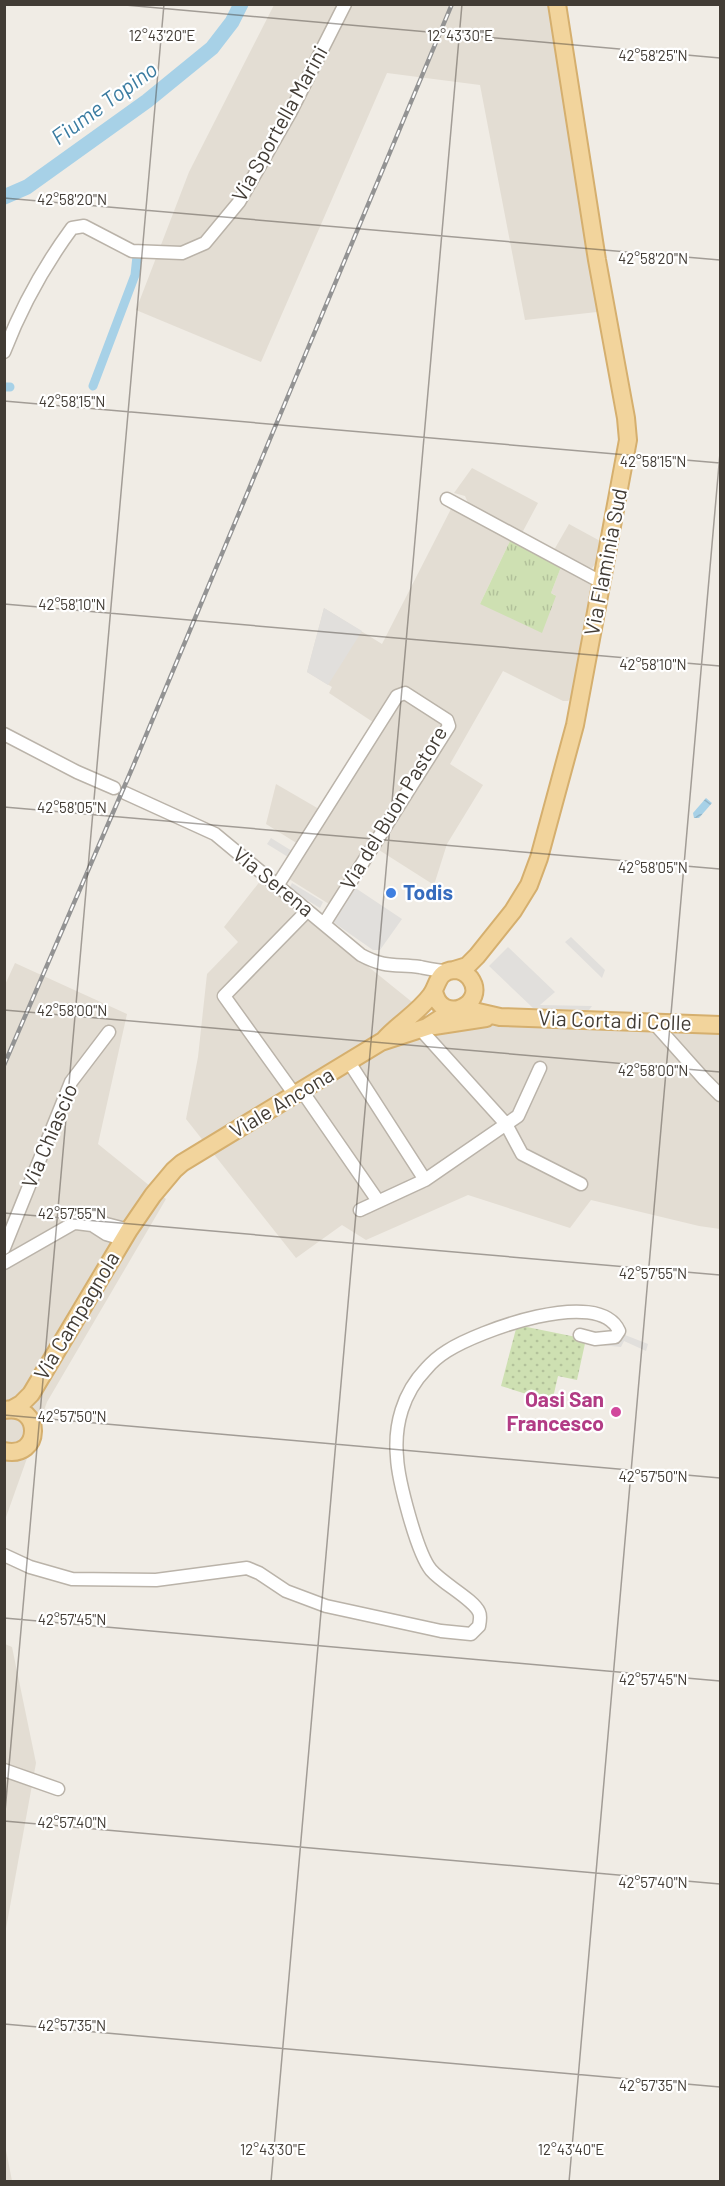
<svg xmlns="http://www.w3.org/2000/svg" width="725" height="2186" font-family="Barlow,sans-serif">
	<defs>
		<pattern id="grass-tufts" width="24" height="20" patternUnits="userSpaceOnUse" patternTransform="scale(1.5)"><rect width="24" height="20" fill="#cee0b2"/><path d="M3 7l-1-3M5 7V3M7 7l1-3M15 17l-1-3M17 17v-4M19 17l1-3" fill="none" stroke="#b2c19a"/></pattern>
		<pattern id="park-dots" width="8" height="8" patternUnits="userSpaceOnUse" patternTransform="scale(1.5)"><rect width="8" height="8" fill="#cee0b2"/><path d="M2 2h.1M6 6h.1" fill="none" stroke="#b2c19a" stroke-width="1.8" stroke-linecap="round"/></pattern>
		<pattern id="water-waves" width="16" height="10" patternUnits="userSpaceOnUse" patternTransform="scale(1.5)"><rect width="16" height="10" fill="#a7d1e7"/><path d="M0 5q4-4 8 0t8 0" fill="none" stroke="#91b4c7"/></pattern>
	</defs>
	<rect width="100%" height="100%" fill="#f0ece5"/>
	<path fill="#e3ddd3" d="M274,5H558L606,311L525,320L480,85L387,73L261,362L136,310L189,172Z
		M472,468L538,503L522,533L469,505L465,496L454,493Z
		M452,507L511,539L480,604L555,595L551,593L561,567L595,585L571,698L568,701H563L503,671L450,764L483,785L447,844L434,885L368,843L329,904L289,879L382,728L329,693L332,687L307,672L324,608L382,644Z
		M569,524L602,542L597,562L592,568L585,567L554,550Z
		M276,784L319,809L298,844L266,824Z
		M261,880L412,1002L434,1029L458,1025L720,1030V1229L699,1226L591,1200L570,1228L468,1195L366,1240L342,1225L296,1258L186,1119L198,1057L207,974L238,942L224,927Z
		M15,963L127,1014L98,1144L166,1199L47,1402L5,1520L4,987Z
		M5,1644L12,1647L36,1763L5,1934Z
		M5,2145L12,2181H5Z"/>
	<path fill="url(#grass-tufts)" d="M511,539L561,567L551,593L556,596L542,633L480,604Z"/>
	<path fill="url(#park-dots)" d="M517,1325L586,1339L577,1380L558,1376L552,1402L501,1386Z"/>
	<path fill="#e1dfdc" d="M324,608L362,631L328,685L307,672Z
		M271,838L292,851L288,857L267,844Z
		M292,883L323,902L320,908L289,889Z
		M354,887L402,919L380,950H373L333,922Z
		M571,937L605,970L602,978L565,942Z
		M508,947L555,992L540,1005L592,1006L589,1010L533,1008L489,966Z
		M620,1333L648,1344L646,1351L624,1341L621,1347L590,1344V1339Z"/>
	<path fill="url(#water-waves)" d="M706,798L712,803L699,818H694L693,813Z"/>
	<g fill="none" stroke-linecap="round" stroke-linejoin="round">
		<path stroke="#a7d1e7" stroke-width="9" d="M93,386L135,275L137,256
			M4,387H10"/>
		<path stroke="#a7d1e7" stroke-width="15" d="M4,197L27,187L147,101L212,48L232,22L241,4"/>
		<defs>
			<path id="minor" d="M4,352C21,308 44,266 72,228L84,226L132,251L182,253L205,243L239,202L290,113L345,4
				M447,499L601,582
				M4,734L77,772L114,788
				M125,793L215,834L361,955C385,968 395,964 420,967C430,969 439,971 448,971
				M277,886L397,696L405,693L447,720L449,726L324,924
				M654,1023L704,1079L720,1095
				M421,1030L506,1124L522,1154L581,1184
				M349,1062L425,1180
				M302,1091L378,1201
				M295,1095L224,996L307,911
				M360,1210L425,1180L518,1116L540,1068
				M76,1223L92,1225L106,1234L123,1239
				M4,1248L71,1082L109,1032
				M4,1263L88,1215L106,1224L129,1230
				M4,1555L30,1567L72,1579L156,1580L247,1568L259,1573L286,1591L326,1606L441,1631L471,1634L479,1626C480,1621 481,1616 479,1612C473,1599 443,1584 431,1570C417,1553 398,1480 397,1457C394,1425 403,1393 426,1369C432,1362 439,1356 447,1351C478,1331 599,1286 619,1331L615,1337L595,1339L580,1335
				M4,1770L58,1789"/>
			<path id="major" d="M454,970L467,966L477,956L513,911L529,885L539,858L575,725L628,440L626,418L597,260L557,4
				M461,1008L500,1017L720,1025
				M434,1026L486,1018
				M384,1040C398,1024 418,1013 431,995C438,986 437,971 454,970C460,970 466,973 470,978C489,1004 441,1027 434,991
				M12,1409L21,1404L31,1394L129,1230L153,1195L174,1170L182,1163L381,1042L427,1027L453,1010
				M4,1451C42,1460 43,1403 5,1410"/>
		</defs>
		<use href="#minor" stroke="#bab3a9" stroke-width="15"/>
		<use href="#major" stroke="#d5af6e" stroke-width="20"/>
		<use href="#minor" stroke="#fff" stroke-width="12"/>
		<use href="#major" stroke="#f2d49c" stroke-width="16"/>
		<defs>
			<path id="rail" d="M4,1065L134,764L452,4"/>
		</defs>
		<use href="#rail" stroke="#939393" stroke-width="4.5"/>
		<use href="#rail" stroke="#fff" stroke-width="2" stroke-dasharray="7" stroke-linecap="butt"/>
	</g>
	<path fill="none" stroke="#423c35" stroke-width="1.5" stroke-opacity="0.45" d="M114,4L720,58M4,198L720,260M4,401L720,463M4,604L720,666M4,807L720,869M4,1010L720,1072M4,1213L720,1275M4,1415L720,1478M4,1618L720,1681M4,1821L720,1884M4,1823L164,4M4,2024L720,2087M271,2182L462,4M569,2182L720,453"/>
	<circle fill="#3f7fe0" stroke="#fff" stroke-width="2" cx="391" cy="893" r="6"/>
	<circle fill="#d1479c" stroke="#fff" stroke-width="2" cx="616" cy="1412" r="6"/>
	<g text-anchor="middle" stroke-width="4.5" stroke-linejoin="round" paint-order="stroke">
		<g font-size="21" fill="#423c35" stroke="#fff">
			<text transform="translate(280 124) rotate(-61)" y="7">Via Sportella Marini</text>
			<text transform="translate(606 562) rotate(-79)" y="7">Via Flaminia Sud</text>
			<text transform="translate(394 808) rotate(-59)" y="7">Via del Buon Pastore</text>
			<text transform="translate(273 882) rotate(39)" y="7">Via Serena</text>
			<text transform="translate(615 1021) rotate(2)" y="7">Via Corta di Colle</text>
			<text transform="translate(282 1103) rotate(-31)" y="7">Viale Ancona</text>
			<text transform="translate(50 1136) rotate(-67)" y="7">Via Chiascio</text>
			<text transform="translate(77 1316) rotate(-59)" y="7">Via Campagnola</text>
		</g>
		<g font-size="21" font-weight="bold" fill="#366cbe" stroke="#fff" text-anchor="start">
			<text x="403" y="900">Todis</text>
		</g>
		<g font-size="21" font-weight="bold" fill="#b23c85" stroke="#fff" text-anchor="end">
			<text x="604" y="1407">Oasi San<tspan x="604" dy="24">Francesco</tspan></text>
		</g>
		<g font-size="22" font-style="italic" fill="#3b7ca1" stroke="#fff">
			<text transform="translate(104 103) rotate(-36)" y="8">Fiume Topino</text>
		</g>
	</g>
	<g font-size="15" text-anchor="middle" fill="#423c35" stroke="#fff" stroke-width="4.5" stroke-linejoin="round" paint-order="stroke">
		<text x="162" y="41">12°43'20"E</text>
		<text x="460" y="41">12°43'30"E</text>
		<text x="653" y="61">42°58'25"N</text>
		<text x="72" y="205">42°58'20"N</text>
		<text x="653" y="264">42°58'20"N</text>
		<text x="72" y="407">42°58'15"N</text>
		<text x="653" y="467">42°58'15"N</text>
		<text x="72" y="610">42°58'10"N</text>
		<text x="653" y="670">42°58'10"N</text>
		<text x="72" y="813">42°58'05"N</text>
		<text x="653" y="873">42°58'05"N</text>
		<text x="72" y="1016">42°58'00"N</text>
		<text x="653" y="1076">42°58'00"N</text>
		<text x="72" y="1219">42°57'55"N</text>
		<text x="653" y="1279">42°57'55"N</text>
		<text x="72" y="1422">42°57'50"N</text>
		<text x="653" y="1482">42°57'50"N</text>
		<text x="72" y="1625">42°57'45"N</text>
		<text x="653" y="1685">42°57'45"N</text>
		<text x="72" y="1828">42°57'40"N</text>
		<text x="653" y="1888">42°57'40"N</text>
		<text x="72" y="2031">42°57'35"N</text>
		<text x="653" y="2091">42°57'35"N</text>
		<text x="273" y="2155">12°43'30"E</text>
		<text x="571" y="2155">12°43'40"E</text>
	</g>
	<rect width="725" height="2186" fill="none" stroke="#423c35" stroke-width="12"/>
</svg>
